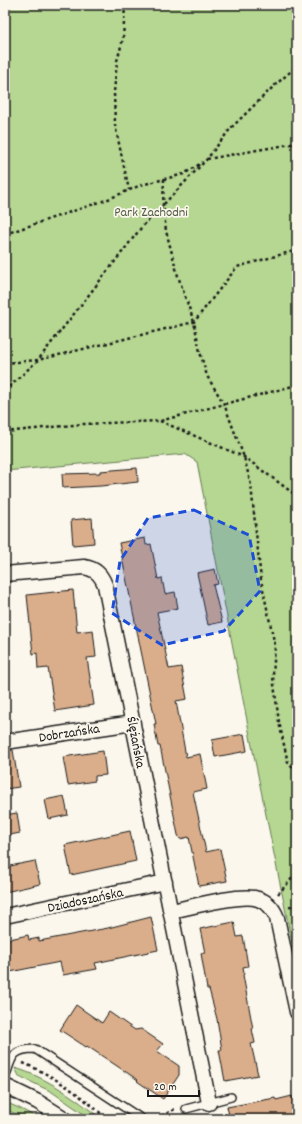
<svg xmlns="http://www.w3.org/2000/svg" width="302" height="1124" font-family="Dekko,sans-serif">
	<rect width="100%" height="100%" fill="#fbf7ec"/>
	<filter id="ink" filterUnits="userSpaceOnUse"><feTurbulence type="fractalNoise" baseFrequency=".025" numOctaves="2"/><feDisplacementMap in="SourceGraphic" scale="8" xChannelSelector="R" yChannelSelector="G"/><feConvolveMatrix kernelMatrix="1 2 1 2 8 2 1 2 1" color-interpolation-filters="sRGB"/></filter>
	<g filter="url(#ink)">
		<path fill="#b5d791" stroke="#687a56" d="M5,5H297V967L251,741L197,462L185,454L5,471Z
			M15,1068C46,1077 76,1098 101,1119H91L52,1092L19,1076Z
			M5,1102L19,1108L40,1119H27L5,1109Z"/>
		<path fill="#daae8b" stroke="#1c1c1c" d="M137,468L138,482L101,486L63,488L62,474L100,473V471Z
			M92,518L94,543L73,545L71,520Z
			M145,538L146,545L151,544L158,579L162,578L165,594L175,592L178,608L157,612L169,669L181,667L187,699L176,701L186,757L200,754L207,789L193,792L206,852L220,849L227,881L199,886L189,837L180,839L178,835L160,746H158L154,724H156L119,543Z
			M215,569L218,584L213,585L222,622L208,625L197,573Z
			M73,590L77,632L93,630L96,657L87,658L94,705L55,711L48,668L38,669L37,653L33,654L27,595Z
			M244,734L247,751L215,757L212,740Z
			M5,750H13L19,787L5,789Z
			M103,751L106,775L95,776V781L68,785L63,757Z
			M64,796L68,815L49,819L45,800Z
			M17,813L20,833L5,836V815Z
			M130,831L136,861L71,875L65,845Z
			M35,861L40,884L5,892V867Z
			M151,917L158,950L95,963L97,969L63,975L60,962L5,973V940L28,935L29,940L39,938V941L108,928Z
			M234,922L237,937L243,936L248,966L243,967L244,974L243,975L253,1029H252L255,1043L251,1044L258,1075L225,1081L219,1050H222L217,1019L209,989H207L201,953H205L200,929Z
			M76,1005L102,1023L109,1012L135,1030L141,1029L163,1044L157,1051L179,1066V1075L163,1099L137,1081L138,1080L87,1046L86,1047L60,1030Z
			M292,1096L296,1119H230L227,1107L275,1098L276,1100Z"/>
		<g fill="none" stroke-linecap="round" stroke-linejoin="round">
			<defs>
				<path id="service" d="M5,1079C12,1058 11,1049 35,1049L142,1119
					M186,1109L231,1097"/>
				<path id="minor" d="M5,574L84,567C96,569 101,575 105,585L209,1103
					M5,742L133,723
					M172,911C190,907 242,893 258,899C268,902 274,910 277,918L297,1012
					M5,916L165,882
					M5,1086L38,1102L65,1119"/>
			</defs>
			<use href="#service" stroke="#1c1c1c" stroke-width="10"/>
			<use href="#minor" stroke="#1c1c1c" stroke-width="17"/>
			<path stroke="#1c1c1c" stroke-width="2.5" stroke-dasharray="3 3" stroke-linecap="butt" d="M125,5L123,39L117,61L114,92L115,125L129,190
				M207,159L297,143
				M164,179L163,205L166,231L178,276L194,322L200,352L207,376L224,404L244,457L251,485L261,580L275,646L273,677L279,722L288,763L297,772
				M5,234L106,200L141,185L184,174L203,162
				M5,363L38,360L194,322L237,267L297,250
				M5,391L38,360L141,228L207,159L231,128L274,86L297,66
				M160,421L244,457L297,496
				M5,432L83,424L160,421L297,385
				M278,894L297,873
				M289,906L297,907
				M23,1063C55,1076 82,1096 107,1119
				M5,1112L19,1119
				M156,1119L175,1109"/>
			<use href="#service" stroke="#fbf7ec" stroke-width="7"/>
			<use href="#minor" stroke="#fbf7ec" stroke-width="14"/>
		</g>
	</g>
	<path fill="#1d4ed8" fill-opacity="0.2" stroke="#1d4ed8" stroke-width="3" stroke-dasharray="8 5" stroke-linejoin="round" d="M194,510L249,535L260,591L224,631L162,645L112,613L120,561L148,518Z"/>
	<g text-anchor="middle" stroke-width="3.5" stroke-linejoin="round" paint-order="stroke">
		<g font-size="14" fill="#525d45" stroke="#fbf7ec">
			<text x="151" y="216">Park Zachodni</text>
		</g>
		<g font-size="14" fill="#1c1c1c" stroke="#fbf7ec">
			<text transform="translate(69 732) rotate(-9)" y="5">Dobrzańska</text>
			<text transform="translate(137 742) rotate(79)" y="5">Ślężańska</text>
			<text transform="translate(85 899) rotate(-12)" y="5">Dziadoszańska</text>
		</g>
	</g>
	<rect width="302" height="1124" fill="none" stroke="#fbf7ec" stroke-width="20"/>
	<rect x="10" y="10" width="282" height="1104" fill="none" stroke="#1c1c1c" stroke-width="1.5" filter="url(#ink)"/>
	<path d="M148 1090v6h51v-6" fill="none" stroke="#1c1c1c" stroke-width="2"/>
	<text x="154" y="1090" font-size="12" fill="#1c1c1c" stroke="#fbf7ec" stroke-width="3" paint-order="stroke">20 m</text>
</svg>
